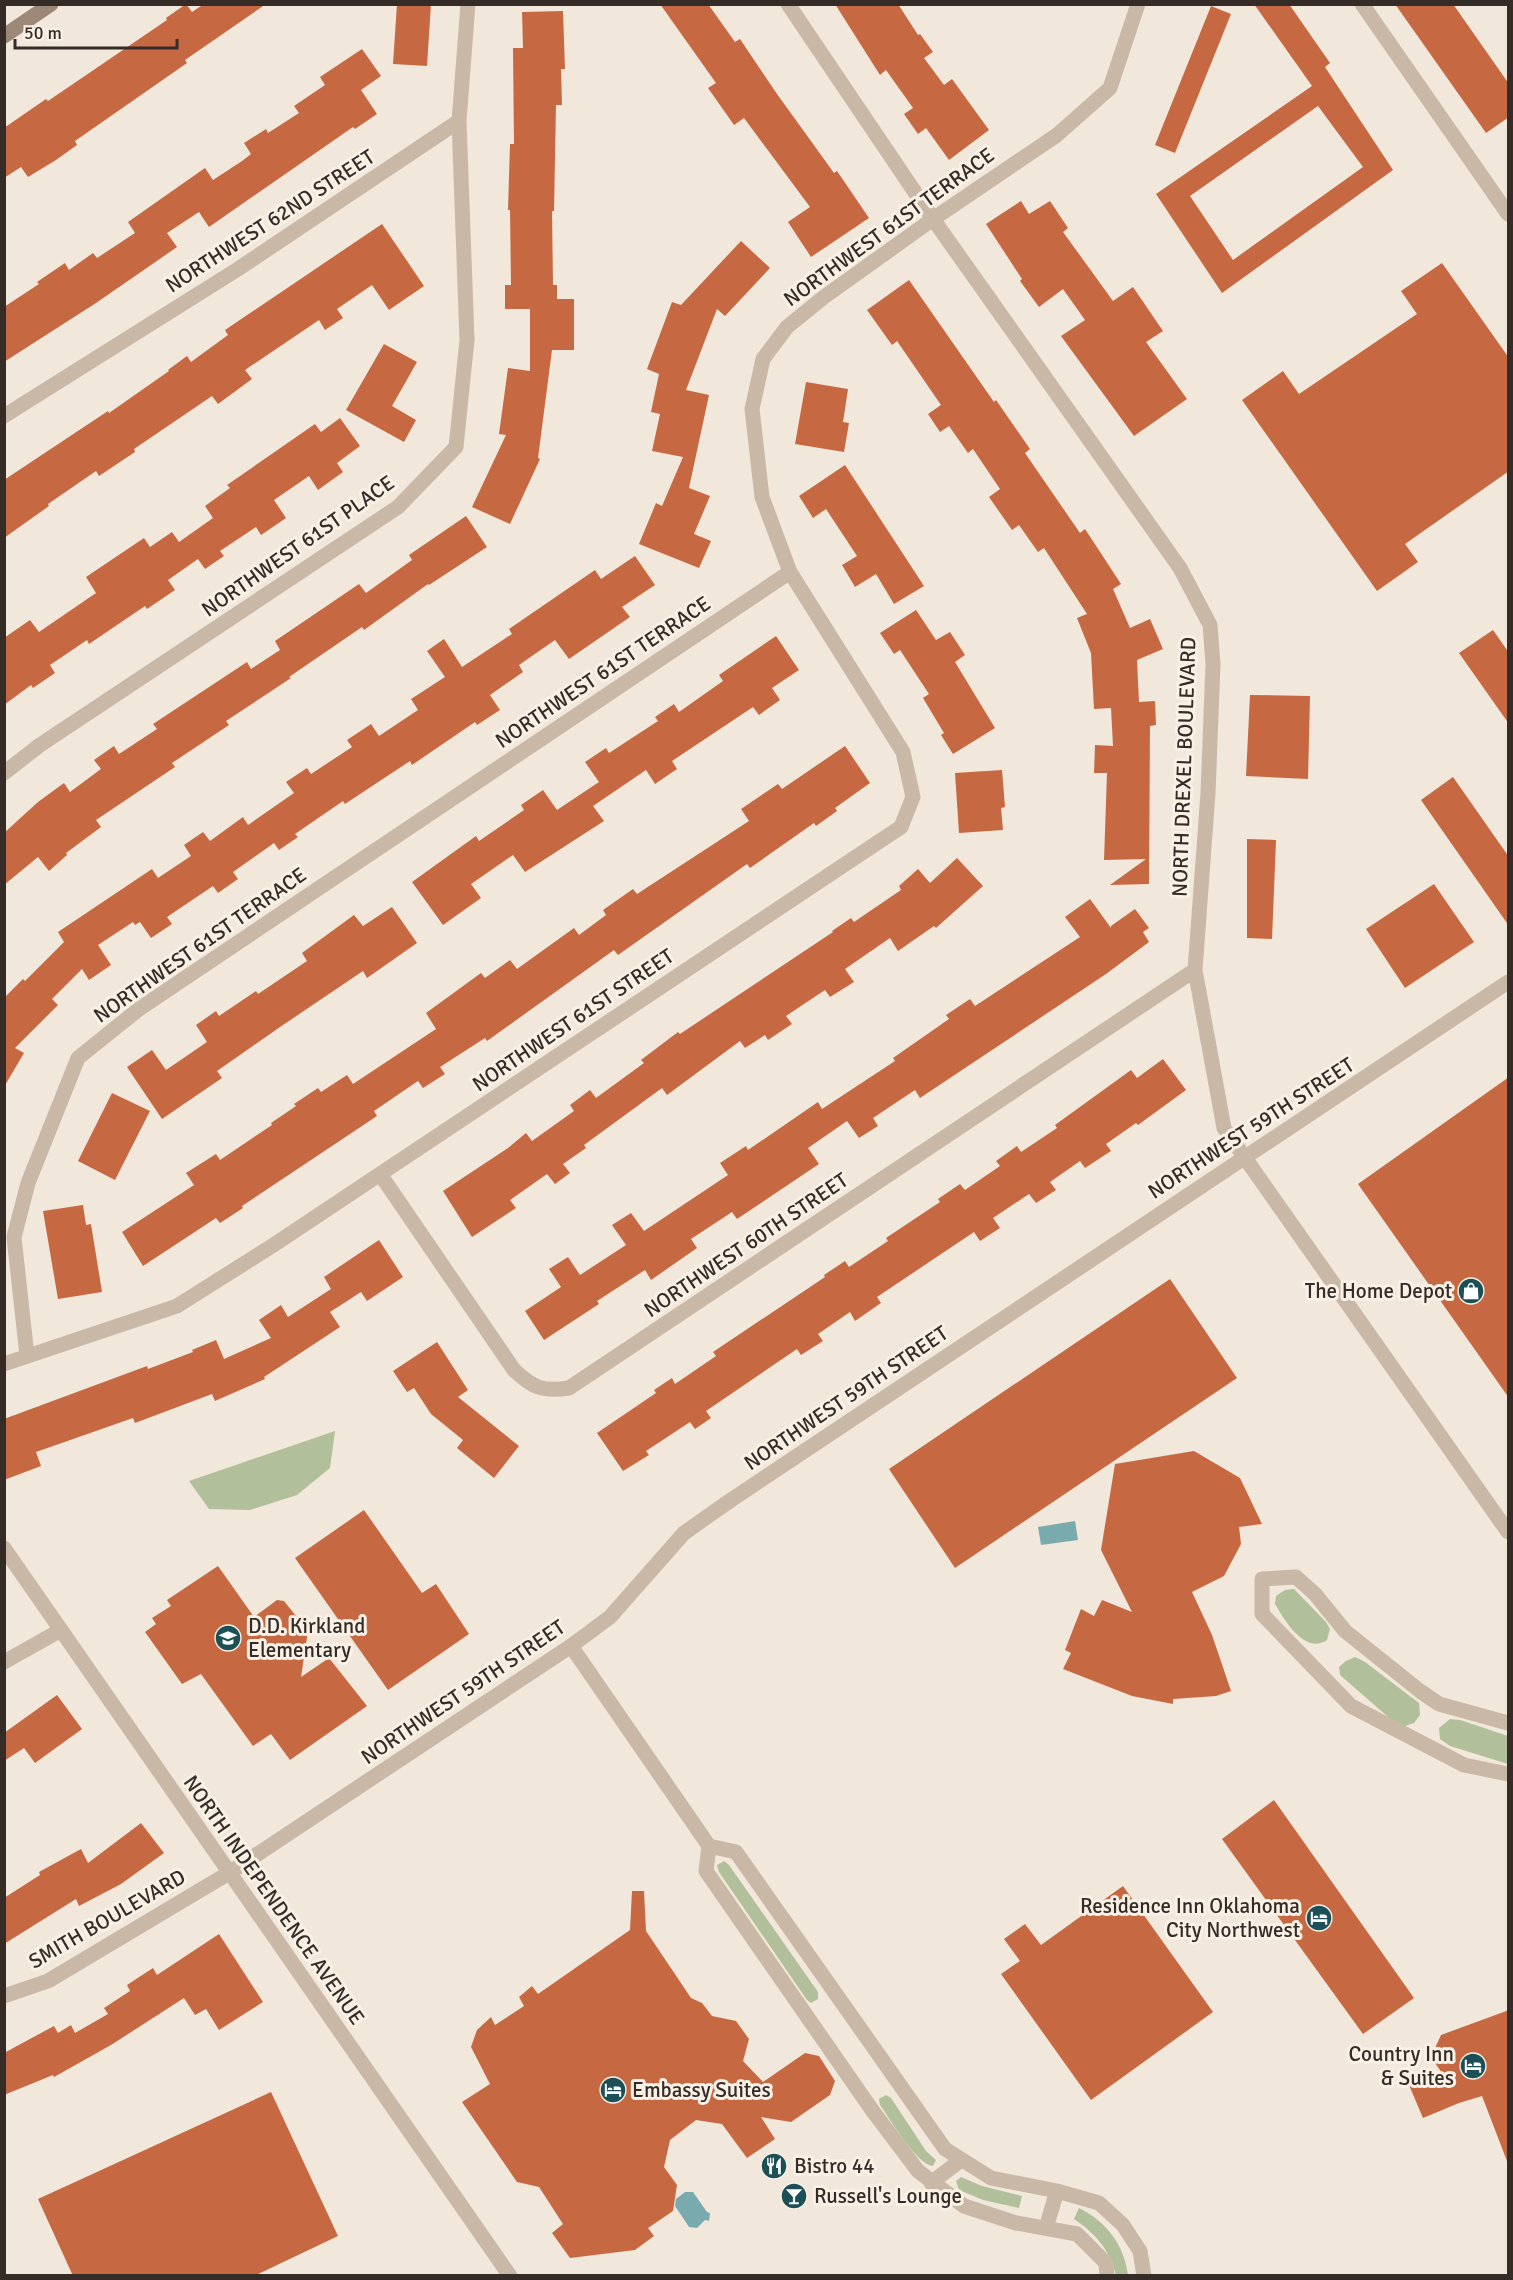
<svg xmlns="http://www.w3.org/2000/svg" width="1513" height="2280" font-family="Signika,sans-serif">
	<rect width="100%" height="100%" fill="#f1e7da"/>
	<path fill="#b1c09a" d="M335,1431L330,1468L297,1495L250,1510L209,1509L189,1481Z
		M1294,1589L1326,1622L1330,1629L1327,1640C1305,1655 1285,1621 1275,1604L1276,1596L1285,1590Z
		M1355,1657L1365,1662L1419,1703L1420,1715L1414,1723L1405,1726L1395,1723L1340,1675L1339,1667L1346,1661Z
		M1450,1719L1460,1720L1508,1736V1764L1450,1746L1440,1739L1439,1728Z
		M724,1861L729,1865L818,1992V1999L811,2003L807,2000L719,1872L717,1865Z
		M886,2095L891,2098L926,2151L936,2160L933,2166C917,2165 890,2119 880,2105L879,2099Z
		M961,2177L982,2186L1022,2196L1019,2208L983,2200L959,2190L956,2181Z
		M1079,2208C1107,2222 1124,2245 1128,2275H1116C1110,2250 1095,2233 1074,2219Z"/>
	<path fill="#79aaae" d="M1075,1521L1078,1540L1041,1545L1038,1527Z
		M685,2192H693L707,2212L710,2213L709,2221L705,2220L697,2228L689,2227L675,2206L676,2199Z"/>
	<path fill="#c66943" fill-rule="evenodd" d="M186,4L192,12L204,4H266L185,60L187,63L75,141L77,145L56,160L28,177L21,167L4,178V128L46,99L48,101L167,20L166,18Z
		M397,4H431L427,66L393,64Z
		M660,4H708L735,42L740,39L777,94L834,173L837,171L869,218L811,257L788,222L810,207L744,118L734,125L708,88L716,83Z
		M835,4H898L918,35L920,34L933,52L924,58L944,85L952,79L989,130L949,160L926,128L918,134L904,114L913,108L886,70L880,75Z
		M1254,4H1289L1330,63L1325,67L1393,170L1222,293L1156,194L1312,86ZM1318,106L1363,167L1233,260L1190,196Z
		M1395,4H1453L1509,84V117L1486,133Z
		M1211,6L1231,14L1175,153L1155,145Z
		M563,11L565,69H561L562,105H556L554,211H552L553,285H557V299H574V350H552L538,458L540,459L510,524L472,507L506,435L499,434L508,368L530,371V309H505V285H511L510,210H508L510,144H514L513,48H523L522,12Z
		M362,49L381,76L361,90L377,114L355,129L353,127L209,227L199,212L167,233L177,247L96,303L4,362V307L39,284L37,282L65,263L69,270L93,253L97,258L135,233L128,222L205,168L213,180L242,161L251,154L244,143L266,129L268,133L299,113L294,106L325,85L320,77Z
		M1021,201L1029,214L1050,201L1068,228L1063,232L1113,301L1133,287L1163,331L1146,342L1187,399L1134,436L1061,336L1085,320L1063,289L1039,307L1020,281L1022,279L986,224Z
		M382,224L424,286L389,310L372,285L337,309L343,318L325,330L319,320L245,370L252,379L218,404L212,396L134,449L135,452L99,476L96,471L48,504L49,506L4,538V480L108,411L109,413L169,371L168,370L187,356L191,362L228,335L225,330Z
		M741,241L770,268L725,316L717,309L686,390L709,395L689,488L710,496L694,534L711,541L699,568L639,544L656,503L662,506L683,457L652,451L660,414L651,412L659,374L647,369L672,302L681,305Z
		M1442,263L1509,358V471L1405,544L1418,562L1377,591L1242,400L1283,371L1299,394L1417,314L1401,291Z
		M909,280L994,402L996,400L1030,449L1025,453L1080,533L1085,529L1121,584L1113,589L1130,628L1150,619L1163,649L1137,660L1139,702L1155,701L1156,725L1150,726L1149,884L1110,885L1146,859L1104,860L1107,773H1094L1095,745L1113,746L1111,708L1094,709L1091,653L1077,618L1087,614L1044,548L1038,552L1019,525L1012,530L989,497L1000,489L973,449L968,453L949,426L940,432L928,414L941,405L897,341L892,345L867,310Z
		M384,344L417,362L392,406L416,420L404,442L346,410Z
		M806,382L848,389L843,422L849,423L844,452L795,444Z
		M340,418L360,446L337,463L343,472L318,490L309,476L274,500L286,518L261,535L256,527L220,551L224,556L205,569L198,559L168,580L175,590L147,609L145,606L89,644L87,640L50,665L55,673L33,688L31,685L4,705V638L30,620L39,632L96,593L86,577L144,538L150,547L172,532L179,542L213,518L205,506L230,488L227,485L315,424L321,432Z
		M845,465L924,586L894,604L876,574L855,587L842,565L857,556L826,509L813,518L799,496Z
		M466,516L487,547L429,585L428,584L364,630L362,627L289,677L291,678L226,721L229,725L172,763L175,767L96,820L101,827L66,853L67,855L49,871L38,857L4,885V833L38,802L64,783L70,792L101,769L94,760L114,746L119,754L157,729L153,724L247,662L251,669L280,650L275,641L359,584L366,593L412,560L409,555Z
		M635,556L655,585L622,607L630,617L569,659L555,640L519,665L523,672L490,695L500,710L477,725L475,722L412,765L410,761L345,804L343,801L295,834L298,837L279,850L274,843L233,872L238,879L218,893L213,886L167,917L172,924L151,938L140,922L135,925L133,922L98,945L111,965L89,980L82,969L52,999L58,1005L15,1048L24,1053L4,1087V998L23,979L25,981L64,942L58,932L152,869L158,878L191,856L184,845L203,832L210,841L243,817L248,825L294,793L286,782L307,768L311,774L352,747L347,740L371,724L379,736L418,710L411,699L445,677L427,651L444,639L462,667L512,634L509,629L595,570L601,579Z
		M916,610L936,640L950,632L965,655L955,662L995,728L953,754L941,735L944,733L923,698L929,694L900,650L894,654L880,633Z
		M1493,630L1509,653V724L1459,653Z
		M776,636L799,670L772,688L780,700L759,715L753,707L672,761L677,769L655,784L646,770L593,806L604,821L525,872L513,855L471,884L481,898L443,925L412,882L476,836L479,841L524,810L521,805L543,790L557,810L599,782L585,762L606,748L609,753L658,721L655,717L674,704L679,712L723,681L719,675Z
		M1250,695L1310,696L1308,779L1246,776Z
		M845,746L870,783L835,808L837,811L816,826L814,823L750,868L747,864L618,955L614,950L487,1041L485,1038L440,1067L445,1074L423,1088L418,1081L374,1111L377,1116L242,1206L243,1208L220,1223L216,1218L143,1266L122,1232L194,1185L186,1173L216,1154L220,1160L272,1125L271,1123L296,1106L294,1104L318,1088L321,1092L347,1075L353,1084L436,1029L426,1013L481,973L485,978L510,960L517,969L574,928L579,935L606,915L603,910L633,889L637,894L749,821L741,809L778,784L782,789Z
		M1002,770L1005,807L1001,808L1003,830L959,833L955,773Z
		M1453,777L1509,857V926L1421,800Z
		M1247,839L1276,840L1272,939L1247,938Z
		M957,858L983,886L936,928L934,926L898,951L890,938L845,969L854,982L830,997L825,990L786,1016L792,1024L768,1040L765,1035L745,1048L740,1041L667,1095L662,1088L584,1145L586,1148L563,1164L570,1173L555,1184L547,1174L510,1200L516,1208L472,1237L443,1191L508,1148L526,1133L532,1141L574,1111L570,1105L590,1090L596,1098L644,1063L641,1060L678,1032L680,1034L833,932L832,931L851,918L854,922L901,890L899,886L918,869L930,883Z
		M1434,884L1474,942L1405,988L1366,929Z
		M1090,899L1111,928V926L1135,909L1149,928L1143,932L1149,942L1106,974L920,1098L915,1090L873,1118L878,1126L859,1138L847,1121L808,1148L819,1164L737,1219L732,1212L691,1239L697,1248L651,1280L645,1270L597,1301L599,1304L544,1340L525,1311L561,1287L549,1269L568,1257L580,1275L626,1245L612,1225L631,1213L644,1231L728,1175L720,1163L746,1146L748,1150L818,1102L822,1109L895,1061L893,1058L949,1019L946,1015L970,999L975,1006L1080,937L1065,917Z
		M392,907L417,943L367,978L363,971L280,1027L217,1071L222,1078L162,1119L127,1067L152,1050L166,1070L207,1042L196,1025L216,1011L219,1016L256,991L258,994L307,961L302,953L354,915L363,926Z
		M1163,1059L1186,1090L1138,1125L1136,1123L1106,1144L1111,1151L1085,1168L1080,1161L1050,1182L1056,1190L1036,1203L1029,1194L993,1218L1000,1228L980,1241L974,1232L877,1297L881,1303L855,1321L850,1312L818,1334L823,1341L801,1355L797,1349L706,1411L711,1418L695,1429L690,1422L646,1451L649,1455L623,1471L597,1433L656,1393L654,1390L672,1378L675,1384L716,1356L713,1352L825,1277L824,1275L845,1261L849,1267L888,1241L886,1238L940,1202L938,1199L960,1184L965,1190L1000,1166L996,1161L1017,1146L1021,1152L1057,1128L1055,1125L1131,1070L1137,1078Z
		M1509,1077V1398L1358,1184Z
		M112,1093L150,1111L115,1180L78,1161Z
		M83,1205L86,1225L91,1224L102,1292L58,1299L43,1211Z
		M379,1240L403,1277L367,1301L361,1292L330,1312L340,1327L264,1377L265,1379L215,1401L212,1394L135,1423L133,1418L36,1452L41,1466L4,1480V1419L147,1366L148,1369L193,1352L192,1350L216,1340L224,1359L271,1338L259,1320L281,1305L288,1317L331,1289L324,1277Z
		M1170,1279L1237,1378L955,1568L889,1469Z
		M437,1342L468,1390L458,1397L519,1446L494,1478L457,1448L463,1440L431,1414L414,1388L407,1392L393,1371Z
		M1194,1451L1240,1478L1262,1524L1239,1527L1241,1544L1224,1576L1192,1592L1212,1635L1231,1691L1216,1696L1173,1699V1704L1132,1696L1063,1669L1071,1653L1065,1650L1081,1609L1094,1616L1102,1600L1132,1612L1101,1550L1115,1464Z
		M364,1510L422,1593L436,1584L469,1634L388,1690L295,1558Z
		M218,1566L254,1617L277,1600L284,1601L308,1631L301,1677L329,1658L367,1706L290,1760L271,1734L253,1746L201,1674L182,1684L145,1632L156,1624L152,1618L171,1606L167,1600Z
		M57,1695L82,1729L35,1763L24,1748L4,1761V1733Z
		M1274,1800L1414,1998L1363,2034L1222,1839Z
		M141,1823L164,1853L121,1884L79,1906L76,1899L4,1944V1898L40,1875L39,1872L81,1849L88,1863Z
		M1123,1886L1213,2012L1091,2100L1001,1974L1020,1961L1004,1939L1025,1924L1041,1945Z
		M632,1891H644L646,1931L691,1998L702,2003L712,2016L736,2021L749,2039L743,2061L763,2082L805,2053L819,2056L835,2081L830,2095L791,2122L761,2117L775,2139L747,2158L722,2124L696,2120L670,2140L664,2167L677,2185L673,2211L648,2228L654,2236L635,2250L570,2258L552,2233L563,2224L539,2187L517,2182L462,2102L490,2084L471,2047L477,2030L491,2017L495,2025L524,2006L519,1997L532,1986L538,1994L630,1930Z
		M219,1934L263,2002L219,2030L206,2009L195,2015L184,1998L111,2045L54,2077L53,2075L4,2095V2053L54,2026L58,2033L71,2025L75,2033L108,2014L104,2008L130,1991L127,1985L153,1968L157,1975Z
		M1509,2010V2160L1507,2161L1482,2096L1459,2103L1423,2118L1409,2085L1444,2076L1431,2057L1441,2035Z
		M271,2092L338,2236L254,2276H73L38,2199Z"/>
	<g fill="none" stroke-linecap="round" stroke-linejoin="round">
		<path stroke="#c9b8a6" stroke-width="15" d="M788,4L933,219L1180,568L1210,625L1213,664L1208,793L1195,970L1224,1128L1508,1532
			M1362,4L1508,214
			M4,416L238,269L459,121L468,4
			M4,773L40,745L398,507L456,447L467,340L459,121
			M380,1174L514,1370C533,1388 543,1392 569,1388L1195,970
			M27,1356L14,1237L28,1183L78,1058L139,1009L790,572L762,497L752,409L763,359L787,327L824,297L933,219L1057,135L1110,88L1138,4
			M4,1364L177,1306L272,1246L901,827L913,797L903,752L790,572
			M571,1646L709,1846L736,1852L945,2149L991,2178L1057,2191L1099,2203L1123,2225L1140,2251L1144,2276
			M4,1662L61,1630
			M709,1846L706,1871L872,2110L918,2171L964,2206L1016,2223L1077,2234L1106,2263L1107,2276
			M4,1996L48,1981L229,1873
			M931,2183L961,2160
			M1046,2228L1057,2191"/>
		<path stroke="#c9b8a6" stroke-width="15" d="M4,1548L510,2276
			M1508,1723L1439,1704L1420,1691L1345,1631L1315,1594L1296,1577L1262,1579V1614L1351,1706L1464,1765L1508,1774
			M229,1873L571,1646L610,1617L684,1533L731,1500L1508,982"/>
		<path stroke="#9d8777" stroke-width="15" d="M4,36L51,4"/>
	</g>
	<defs>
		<symbol id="shop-disc" viewBox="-11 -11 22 22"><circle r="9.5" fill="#1c5057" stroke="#f9f1e6"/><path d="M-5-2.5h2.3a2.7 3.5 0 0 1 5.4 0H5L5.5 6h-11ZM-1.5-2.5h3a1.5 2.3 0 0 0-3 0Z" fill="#fff"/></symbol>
		<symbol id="school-disc" viewBox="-11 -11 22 22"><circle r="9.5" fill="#1c5057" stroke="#f9f1e6"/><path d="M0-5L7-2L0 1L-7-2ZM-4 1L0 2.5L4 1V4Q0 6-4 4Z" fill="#fff"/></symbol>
		<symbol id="hotel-disc" viewBox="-11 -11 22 22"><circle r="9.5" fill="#1c5057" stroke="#f9f1e6"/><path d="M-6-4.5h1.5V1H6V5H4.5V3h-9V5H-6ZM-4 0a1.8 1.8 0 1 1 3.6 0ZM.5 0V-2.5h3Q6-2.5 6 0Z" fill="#fff"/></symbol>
		<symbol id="restaurant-disc" viewBox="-11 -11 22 22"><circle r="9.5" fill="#1c5057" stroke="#f9f1e6"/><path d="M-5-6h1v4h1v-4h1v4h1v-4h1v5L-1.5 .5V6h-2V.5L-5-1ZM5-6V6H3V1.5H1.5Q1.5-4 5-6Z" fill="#fff"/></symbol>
		<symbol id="bar-disc" viewBox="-11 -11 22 22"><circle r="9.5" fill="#1c5057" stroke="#f9f1e6"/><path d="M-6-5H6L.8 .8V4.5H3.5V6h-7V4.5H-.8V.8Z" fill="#fff"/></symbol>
	</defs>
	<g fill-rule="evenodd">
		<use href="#shop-disc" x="1456" y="1276" width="30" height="30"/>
		<use href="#school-disc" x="213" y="1623" width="30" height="30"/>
		<use href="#hotel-disc" x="1304" y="1903" width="30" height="30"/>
		<use href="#hotel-disc" x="1458" y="2051" width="30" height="30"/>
		<use href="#hotel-disc" x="598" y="2075" width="30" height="30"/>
		<use href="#restaurant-disc" x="759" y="2151" width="30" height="30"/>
		<use href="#bar-disc" x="779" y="2181" width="30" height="30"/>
	</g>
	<g text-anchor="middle" stroke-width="6" stroke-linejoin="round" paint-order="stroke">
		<g font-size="21" fill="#352c27" stroke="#f9f1e6">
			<text transform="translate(270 221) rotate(-33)" y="7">NORTHWEST 62ND STREET</text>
			<text transform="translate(889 227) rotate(-36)" y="7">NORTHWEST 61ST TERRACE</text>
			<text transform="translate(298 546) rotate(-35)" y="7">NORTHWEST 61ST PLACE</text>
			<text transform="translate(603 672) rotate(-34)" y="7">NORTHWEST 61ST TERRACE</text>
			<text transform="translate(1184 767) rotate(-88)" y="7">NORTH DREXEL BOULEVARD</text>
			<text transform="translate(200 945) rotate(-35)" y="7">NORTHWEST 61ST TERRACE</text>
			<text transform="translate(573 1020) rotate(-34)" y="7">NORTHWEST 61ST STREET</text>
			<text transform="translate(1251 1128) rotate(-33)" y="7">NORTHWEST 59TH STREET</text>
			<text transform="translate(746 1245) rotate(-34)" y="7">NORTHWEST 60TH STREET</text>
			<text transform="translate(846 1398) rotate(-34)" y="7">NORTHWEST 59TH STREET</text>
			<text transform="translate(463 1692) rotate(-34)" y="7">NORTHWEST 59TH STREET</text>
			<text transform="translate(274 1900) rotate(55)" y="7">NORTH INDEPENDENCE AVENUE</text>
			<text transform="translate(107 1919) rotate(-30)" y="7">SMITH BOULEVARD</text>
		</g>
		<g font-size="21" fill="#352c27" stroke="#f9f1e6" text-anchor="start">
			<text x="1452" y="1298" text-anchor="end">The Home Depot</text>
			<text x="248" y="1633">D.D. Kirkland<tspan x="248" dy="24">Elementary</tspan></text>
			<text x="1300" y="1913" text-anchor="end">Residence Inn Oklahoma<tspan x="1300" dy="24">City Northwest</tspan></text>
			<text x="1454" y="2061" text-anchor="end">Country Inn<tspan x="1454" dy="24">&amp; Suites</tspan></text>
			<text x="632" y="2097">Embassy Suites</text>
			<text x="794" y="2173">Bistro 44</text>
			<text x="814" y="2203">Russell's Lounge</text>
		</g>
	</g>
	<rect width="1513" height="2280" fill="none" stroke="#352c27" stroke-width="12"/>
	<path d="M15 39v9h162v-9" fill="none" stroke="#352c27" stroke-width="3"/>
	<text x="24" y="39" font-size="18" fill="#352c27" stroke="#f9f1e6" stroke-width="4.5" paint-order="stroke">50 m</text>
</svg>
